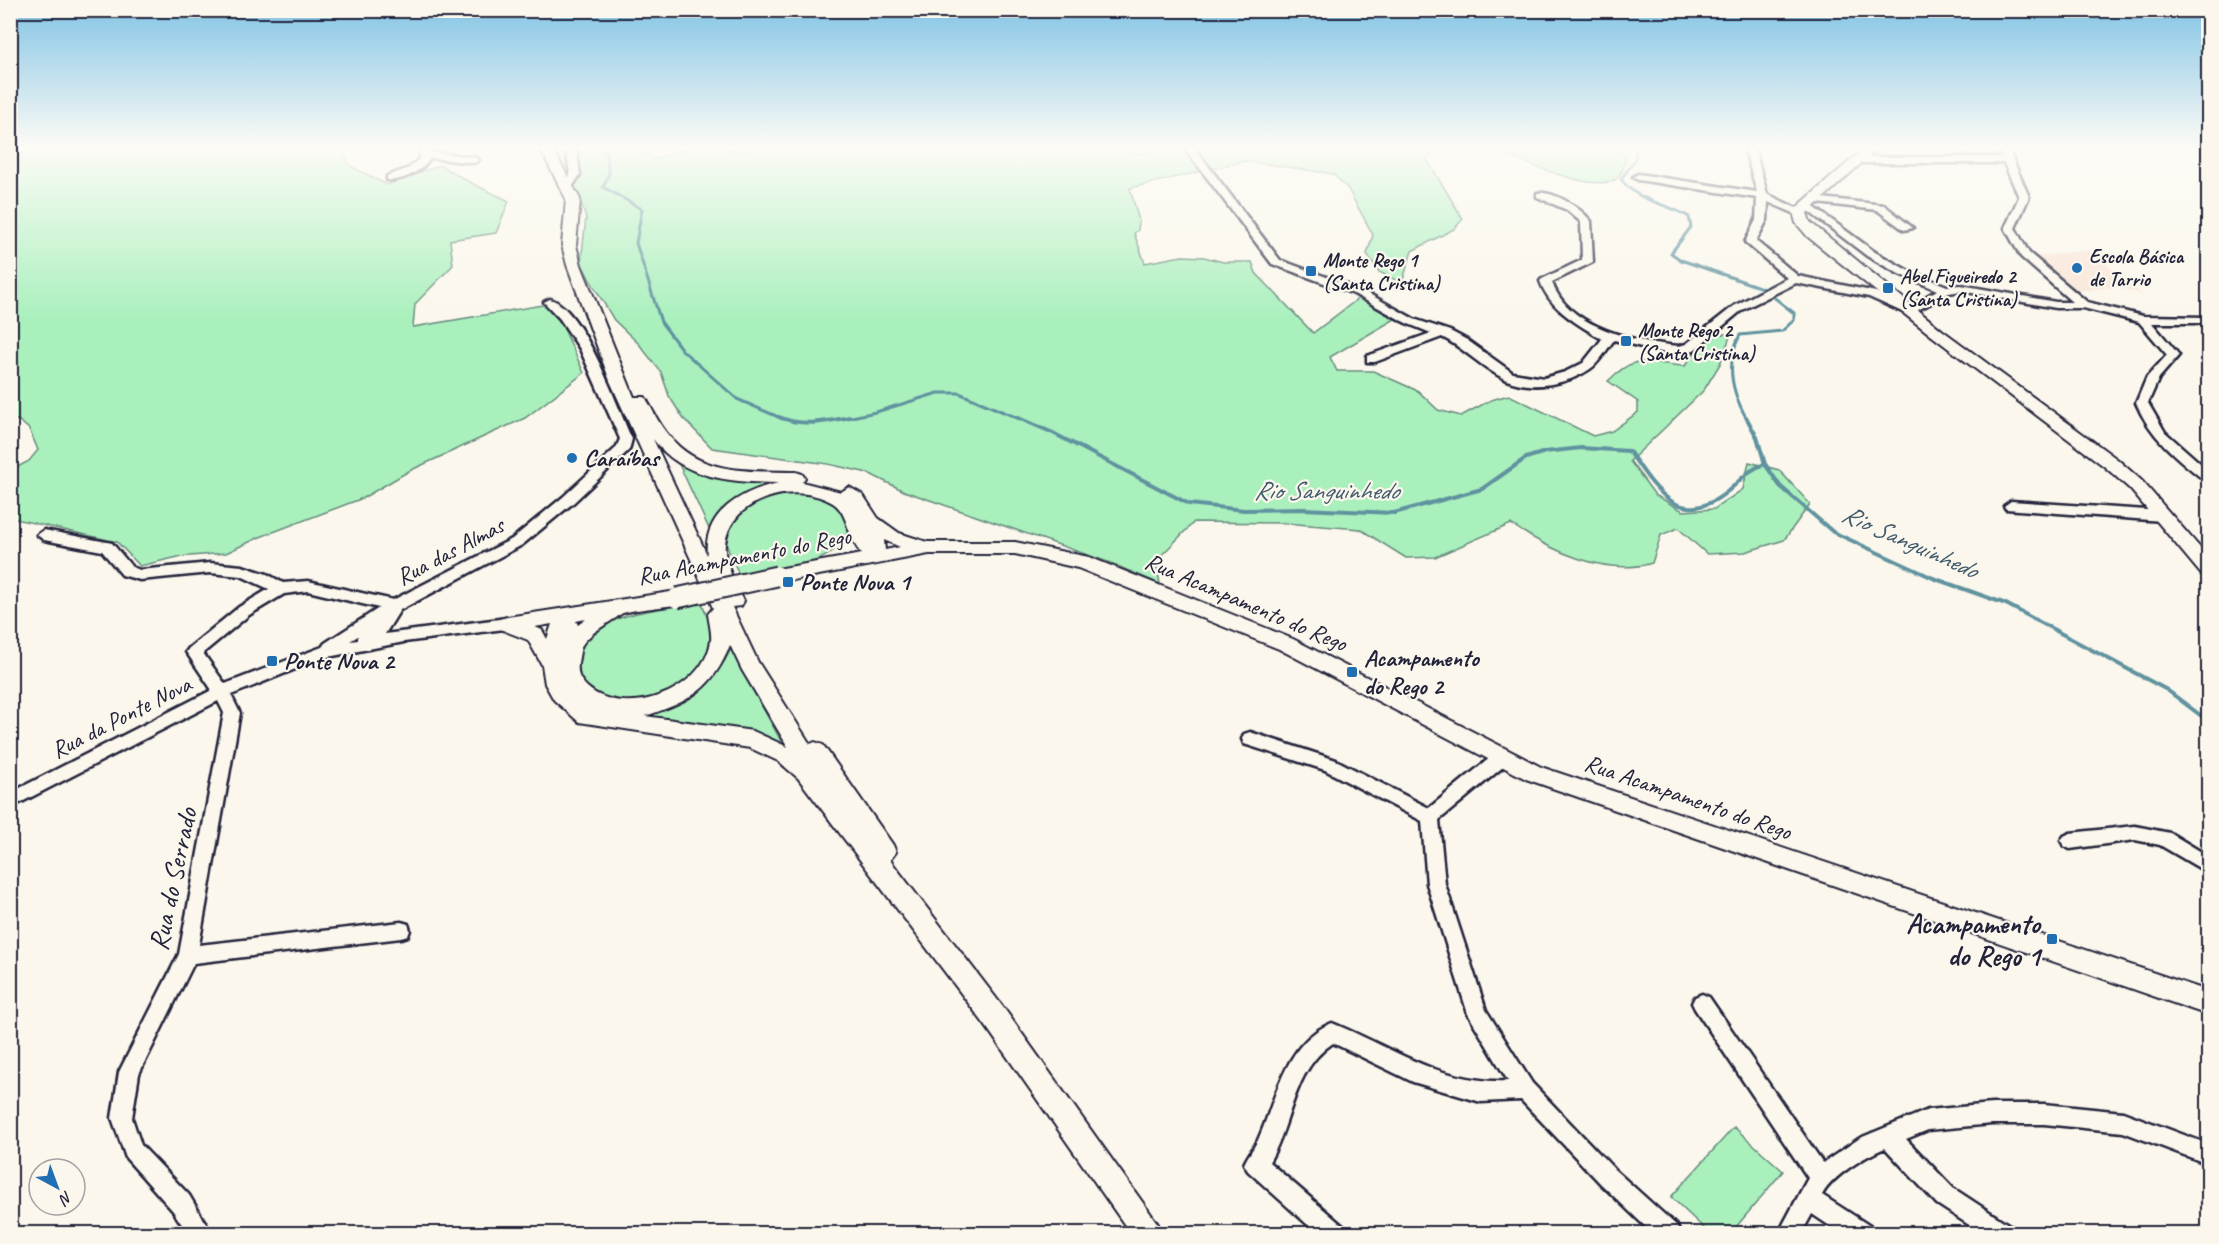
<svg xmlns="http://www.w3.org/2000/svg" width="2219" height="1244" font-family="Caveat,sans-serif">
	<rect width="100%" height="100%" fill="#fbf7ec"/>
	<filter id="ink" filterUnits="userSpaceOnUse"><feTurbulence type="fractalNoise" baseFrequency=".0167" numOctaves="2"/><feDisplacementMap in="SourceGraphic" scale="12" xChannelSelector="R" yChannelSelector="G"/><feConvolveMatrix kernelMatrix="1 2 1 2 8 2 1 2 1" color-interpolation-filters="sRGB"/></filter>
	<g filter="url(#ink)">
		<path fill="#f9e5d7" d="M2088,250L2125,279L2141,294L2117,287L2072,291L2031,257Z"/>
		<path fill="#a9f0bd" stroke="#66897c" stroke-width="1.5" d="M11,146H337L342,149L350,166L387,185L440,165L473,184L509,201L496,233L450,240L453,265L415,304L413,327L543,305L558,316L584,373L525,418L409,471L363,498L260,537L226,553L178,557L140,566L117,542L11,518L10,471L29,461L38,450L29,429L18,420L11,421Z
			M557,146H641L643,151L653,159L697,146H716L742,152L761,146H1130L1137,154L1181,146H1447L1426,158L1463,219L1454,229L1412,251L1402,283L1379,272L1367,254L1373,235L1348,189L1333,174L1246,161L1130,188L1139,221L1138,230L1134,233L1145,263L1182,256L1204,257L1223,262H1252L1256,273L1313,333L1359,298L1395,319L1330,357L1337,371H1373L1418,391L1438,410L1461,416L1491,400L1509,395L1593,436L1612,431L1638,412V402L1608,381C1639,351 1646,364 1685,366C1696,349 1709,332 1731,334L1720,364L1704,390L1630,461L1655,495L1683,511L1714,509L1743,489L1749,462L1779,470L1810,504L1784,540L1745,552L1707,554L1678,528L1661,535L1652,563C1606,577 1549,550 1511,524L1435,557L1406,558L1360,529L1284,523L1194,522L1156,561L1160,584L1108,562L904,491L868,473L828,464L712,448L683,418L669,396L661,372L639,344L614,320L590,280L581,262L586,218L577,192L557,157Z
			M1477,146H1619L1626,158C1624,165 1622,175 1616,179C1587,196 1509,151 1477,146Z
			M678,462L788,481L762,488L711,533Z
			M797,492L832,498L849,523C845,569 774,569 739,575C736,566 731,558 728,549C715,512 772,496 797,492Z
			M702,602C705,615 716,631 713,645C712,651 707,656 704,661C701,666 698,673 694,677C665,707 562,718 580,652C584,636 605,623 620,618C646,609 675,607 702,602Z
			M731,649L782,743L624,716C673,700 706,700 731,649Z
			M1734,1127L1783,1171L1731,1233H1709L1671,1197Z"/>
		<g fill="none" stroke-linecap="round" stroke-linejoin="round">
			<path stroke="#60929f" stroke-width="3" d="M596,146L606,151L609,174L603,187L642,209L636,243L661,322L682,350L737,399L783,419
				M1636,146L1635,160L1621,179C1638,203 1666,202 1689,217L1691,227L1671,253L1681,260L1762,288L1794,313V320L1782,331L1740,335C1725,363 1732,393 1747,419
				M842,419L876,412L938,393H959L1020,419"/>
			<path stroke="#60929f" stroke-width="4" d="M779,417C803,427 825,422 850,417
				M1016,417L1051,432L1189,504L1244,510L1303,509L1394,513L1482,489L1526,458L1545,452L1581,448L1629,451C1656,490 1680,531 1728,491C1741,480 1748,469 1765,464L1780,486L1833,532L1933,578L2006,604L2167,690L2208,721
				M1746,417L1757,437L1765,464"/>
			<defs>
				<path id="minor" d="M419,146H429V152L474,157L479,160L474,163L430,158C423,171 402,182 387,180V176L409,168L420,158Z
					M566,146H576L580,175L572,187L568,188L563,185L570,175Z
					M1183,146H1193L1280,260L1362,290L1414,319L1450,331L1467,340L1513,373L1544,378L1565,372L1583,363L1602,339C1578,324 1550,310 1540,281L1542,279L1582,260L1581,222L1567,210L1537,197V193C1555,191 1580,208 1591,221L1593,262L1552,282C1567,328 1637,342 1679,346L1686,344L1734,306L1787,278L1745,242L1756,220L1757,198L1638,180L1633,177L1638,174L1757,192L1744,146H1754L1767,194L1805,212L1796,214L1768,202L1767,220L1756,241L1798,276L1876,292L1909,307L1937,290L1899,274L1867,256L1803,207V203L1807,202L1875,252L1907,270L1947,286L1961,285L2056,302H2072L2021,257L2005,228L2019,197L2004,163H1858L1853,160L1858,157H2002L1997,146H2007L2029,197L2015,228L2029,253L2087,302L2143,316L2208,317V323H2152L2179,355L2159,378L2148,403L2165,432L2208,470V480L2203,479C2175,457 2150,436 2136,403L2147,377L2167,355L2139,322L2083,308H2056L1961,291L1949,293L1909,315L1869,297L1796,283L1742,310L1694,350L1679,354L1661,352L1614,340C1607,349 1599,363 1590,369C1567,385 1530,391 1505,379C1482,368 1464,348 1442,337L1375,362H1367V356L1431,333L1406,323L1354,294L1272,264Z
					M1813,197L1884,205L1913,228L1904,230L1877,210L1809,202V198Z
					M550,299C584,309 617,407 632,439L629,450L573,503L522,545L400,610L385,634L507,618L515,624L512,628L404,642L323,658L231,695L240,713L199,945L401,922L408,924L410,930L408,936L401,938L194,963L139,1074L132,1118L141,1145L189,1195L212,1234H188L173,1211L126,1158L112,1118L119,1072L179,954L224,713L218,701L10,808V793L212,690L189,656L186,652L189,648L239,607L269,589L241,576L210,573L140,580L122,575L102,551L44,540L37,535L44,530L112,543L132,567L140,570L210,563L242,566L267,574L283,583L308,581L393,600L512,539L563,497L616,448L620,439L580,349L560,319L544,302ZM308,591L379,608L325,643L322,647L225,684L203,653L249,615L284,594ZM358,636V640L350,641Z
					M2011,501L2162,511L2169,516L2162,521L2006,509L2004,506Z
					M1250,732L1336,760L1429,808L1497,752L1503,750L1509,752L1511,757L1509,762L1439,820L1445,884L1486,1010L1532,1083L1615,1170L1677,1226L1680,1234H1653L1601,1184L1521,1100L1481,1102L1413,1082L1333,1043C1291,1071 1293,1123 1269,1162L1343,1226L1346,1234H1318L1248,1171L1244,1164C1248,1155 1254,1148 1258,1140C1277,1098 1284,1042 1332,1023C1392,1047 1440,1084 1508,1081L1468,1014L1427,884L1422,821L1325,770L1244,744L1242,739L1244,734Z
					M2135,826L2170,833L2208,856V873L2160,845L2135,840L2070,849L2064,846L2061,841L2064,836L2070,833Z
					M1702,994L1709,997L1823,1163L1860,1138L1928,1110L1992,1104H2044L2123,1112L2208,1144V1164L2123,1132L2044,1124H1992L1928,1130L1906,1139L1953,1188L2011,1226L2014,1234H1983L1937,1204L1885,1148C1864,1157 1833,1175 1822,1195L1870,1226L1873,1234H1842L1812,1214L1801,1234H1778L1808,1178L1695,1009L1692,1003L1695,997Z"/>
				<path id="major" d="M539,146H551L580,199L576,245L581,265L634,397H645C653,410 659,425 670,437C701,475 751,471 796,472L802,474L805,478L802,482L841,492L849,487L863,495L878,518L899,533L927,542H1015L1089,557L1293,639L1541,767L2208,991V1015L1526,779L1279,649L1078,568L1015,554H929L777,583L770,581L768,576L770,571L777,569L862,554C847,539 849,513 833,503C796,481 731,497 725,544C723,563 736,584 744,601L741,606L732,607L758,662L810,744L815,742L823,745L893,845L896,852L890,860L1003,1007L1158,1224L1162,1234H1131L985,1025L798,778L778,761L750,748L579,722L554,700L545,684L542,665L528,640L500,629L497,624L500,619L507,617L677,591L684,593L687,598L684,603C670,607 630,609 621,614C610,623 590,632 582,645C580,649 579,658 578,663C577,674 579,679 587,687C624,720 703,692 711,641C712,633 709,622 708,614L713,608L610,381L567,265L562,245L566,199ZM653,439C683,480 733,482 778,483C742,491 703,512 707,555ZM884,540L900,547L885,550ZM586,619L578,625L576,621ZM552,624L547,639L542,630L535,627ZM730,645L742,670L788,747L753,731L645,716C689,702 713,689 730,645Z
					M1867,146H1880L1807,213L1810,222L1942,330L2117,459L2142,481L2208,557V576L2201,574L2130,489L2105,467L1932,336L1808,237L1796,223L1793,212L1795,209Z"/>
			</defs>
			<use href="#minor" stroke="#22223b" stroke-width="5"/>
			<use href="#major" stroke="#22223b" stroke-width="4"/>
			<use href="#minor" fill="#fbf7ec" fill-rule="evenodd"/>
			<use href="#major" fill="#fbf7ec" fill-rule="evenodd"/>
			<defs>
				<path id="major-bridge" d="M677,598L777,576"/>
			</defs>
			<use href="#major-bridge" stroke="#22223b" stroke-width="23" stroke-linecap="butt"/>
			<use href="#major-bridge" stroke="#fbf7ec" stroke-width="19"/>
		</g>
	</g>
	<linearGradient id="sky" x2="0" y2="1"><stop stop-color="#82c4e5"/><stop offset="0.46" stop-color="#fdfbf6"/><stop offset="1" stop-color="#fdfbf6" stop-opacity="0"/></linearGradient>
	<rect width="2219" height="320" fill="url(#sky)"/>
	<g fill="#1f6fb2" stroke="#fbf7ec" stroke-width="2">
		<circle cx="2077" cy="268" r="6"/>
		<rect x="1305" y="265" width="12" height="12" rx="3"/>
		<rect x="1882" y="282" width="12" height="12" rx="3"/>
		<rect x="1620" y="335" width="12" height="12" rx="3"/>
		<circle cx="572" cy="458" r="6"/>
		<rect x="782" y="576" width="12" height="12" rx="3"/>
		<rect x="266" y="655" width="12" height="12" rx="3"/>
		<rect x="1346" y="666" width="12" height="12" rx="3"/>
		<rect x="2046" y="933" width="12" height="12" rx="3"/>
	</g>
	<g text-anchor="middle" stroke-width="4.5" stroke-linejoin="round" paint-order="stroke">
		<g font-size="20" font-weight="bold" fill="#22223b" stroke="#fbf7ec" text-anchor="start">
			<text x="2089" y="263">Escola Básica<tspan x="2089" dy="23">de Tarrio</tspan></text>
			<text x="1323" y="267">Monte Rego 1<tspan x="1323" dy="23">(Santa Cristina)</tspan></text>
			<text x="1900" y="283">Abel Figueiredo 2<tspan x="1900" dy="23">(Santa Cristina)</tspan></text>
			<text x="1638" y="337">Monte Rego 2<tspan x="1638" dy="23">(Santa Cristina)</tspan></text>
		</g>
		<g font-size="24" font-weight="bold" fill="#22223b" stroke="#fbf7ec" text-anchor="start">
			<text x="584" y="466">Caraíbas</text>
			<text x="800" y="590">Ponte Nova 1</text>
			<text x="1364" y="666">Acampamento<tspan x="1364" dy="28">do Rego 2</tspan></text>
			<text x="284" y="669">Ponte Nova 2</text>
		</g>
		<g font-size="24" fill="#22223b" stroke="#fbf7ec">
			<text transform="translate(450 551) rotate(-28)" y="8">Rua das Almas</text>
			<text transform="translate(744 556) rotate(-11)" y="8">Rua Acampamento do Rego</text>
			<text transform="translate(1246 602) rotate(23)" y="8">Rua Acampamento do Rego</text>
			<text transform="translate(121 717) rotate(-27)" y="8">Rua da Ponte Nova</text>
			<text transform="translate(1688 797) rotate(19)" y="8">Rua Acampamento do Rego</text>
		</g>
		<g font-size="26" font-style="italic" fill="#415a6d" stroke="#fbf7ec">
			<text x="1326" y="499">Rio Sanguinhedo</text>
			<text transform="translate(1910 541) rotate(24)" y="9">Rio Sanguinhedo</text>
		</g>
		<g font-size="28" fill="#22223b" stroke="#fbf7ec">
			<text transform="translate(172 879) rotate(-78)" y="10">Rua do Serrado</text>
		</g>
		<g font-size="28" font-weight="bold" fill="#22223b" stroke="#fbf7ec" text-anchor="end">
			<text x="2040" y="933">Acampamento<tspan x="2040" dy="32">do Rego 1</tspan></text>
		</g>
	</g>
	<rect width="2219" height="1244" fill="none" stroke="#fbf7ec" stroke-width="36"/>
	<rect x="18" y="18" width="2183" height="1208" fill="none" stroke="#22223b" stroke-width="2" filter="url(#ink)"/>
	<g transform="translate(57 1187) rotate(139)"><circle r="28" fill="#fbf7ec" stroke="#a4a2a5" stroke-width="1.5"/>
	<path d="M0-4.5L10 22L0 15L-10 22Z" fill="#1f6fb2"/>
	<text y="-9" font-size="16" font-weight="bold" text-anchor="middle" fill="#22223b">N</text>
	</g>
</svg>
